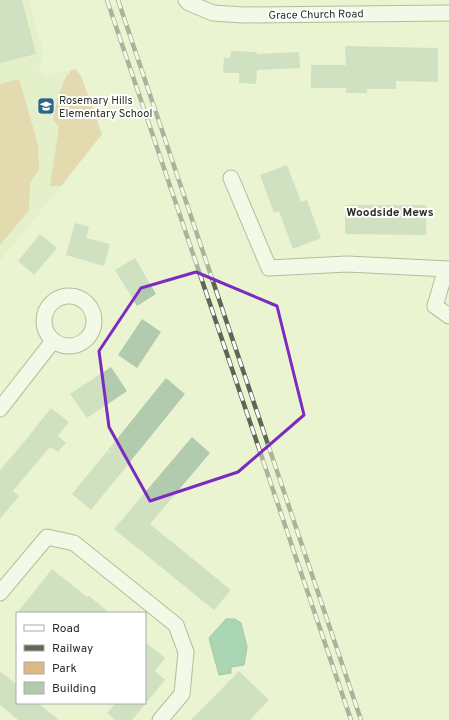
<svg xmlns="http://www.w3.org/2000/svg" width="449" height="720" font-family="Overpass,sans-serif">
	<rect width="100%" height="100%" fill="#eaf4d1"/>
	<path fill="#ddeac0" d="M0,0H29L43,51L39,68L44,77L75,69L81,76L102,134L61,186L0,261Z"/>
	<path fill="#ddba85" d="M75,69L81,76L102,134L61,186H50L59,127L53,120L58,96L67,75L70,74V71Z
		M19,79L38,145L39,169L30,183L29,210L0,245V84Z"/>
	<path fill="#61b28e" stroke="#518b6e" d="M226,619H235L241,623L247,647L244,665L231,667V673L219,675L209,638Z"/>
	<path fill="#b2cbaf" d="M0,0H22L36,54L0,63Z
		M345,46L438,48V82L396,81V89H367V93H346V88H311V65H346Z
		M231,51L257,52V54L299,52L300,68L257,70L256,84L239,83V73H223L224,57L230,58Z
		M287,165L301,202L307,200L321,238L293,249L279,211L274,213L260,175Z
		M345,205H426V235L345,234Z
		M75,223L89,227L86,238L110,244L104,266L66,255Z
		M40,234L57,248L34,275L18,261Z
		M135,258L156,294L137,306L115,270Z
		M142,319L161,332L137,368L118,355Z
		M111,367L127,391L87,418L70,394Z
		M166,378L185,394L91,510L72,494L107,451L112,455L108,450Z
		M51,408L69,422L58,436L66,443L58,452L50,447L13,491L19,496L0,519V470L24,442Z
		M192,437L210,453L150,524L231,590L214,610L114,529Z
		M52,569L87,597L89,596L110,613H17Z
		M145,642L165,658L155,671L165,680L132,720H115L107,713L116,703H145Z
		M0,671L17,685V703H38L59,720H18L0,705Z
		M239,671L269,700L250,720H191Z"/>
	<g fill="none" stroke-linecap="round" stroke-linejoin="round">
		<defs>
			<path id="minor" d="M186,0L189,3L213,13L243,15L449,13
				M231,178L269,268L347,264L449,269
				M446,269L435,306L449,316
				M44 321a25 25 0 1 1 50 0a25 25 0 1 1-50 0Z
				M0,409L53,341
				M0,593L47,537L74,543L176,625L186,652L182,694L160,720"/>
		</defs>
		<use href="#minor" stroke="#727a5b" stroke-width="17"/>
		<use href="#minor" stroke="#fff" stroke-width="15"/>
		<defs>
			<path id="rail" d="M107,0L351,720
				M118,0L361,720"/>
		</defs>
		<use href="#rail" stroke="#606653" stroke-width="4.5"/>
		<use href="#rail" stroke="#fff" stroke-width="3" stroke-dasharray="9" stroke-linecap="butt"/>
	</g>
	<path d="M0 0H449V720H0ZM196,272L277,306L304,415L238,472L150,501L109,427L99,351L141,288Z" fill="#eaf4d1" fill-opacity=".55" fill-rule="evenodd"/>
	<path fill="none" stroke="#7b2cbf" stroke-width="3" stroke-linejoin="round" d="M196,272L277,306L304,415L238,472L150,501L109,427L99,351L141,288Z"/>
	<defs>
		<symbol id="school-square" viewBox="-11 -11 22 22"><rect x="-9" y="-9" width="18" height="18" rx="4" fill="#2c687f" stroke="#fff"/><path d="M0-5L7-2L0 1L-7-2ZM-4 1L0 2.5L4 1V4Q0 6-4 4Z" fill="#fff"/></symbol>
	</defs>
	<g fill-rule="evenodd">
		<use href="#school-square" x="36" y="96" width="20" height="20"/>
	</g>
	<g text-anchor="middle" stroke-width="4" stroke-linejoin="round" paint-order="stroke">
		<g font-size="11" fill="#2b2f22" stroke="#fff">
			<text transform="translate(316 14) rotate(-1)" y="4">Grace Church Road</text>
		</g>
		<g font-size="11" fill="#2b2f22" stroke="#fff" text-anchor="start">
			<text x="59" y="104">Rosemary Hills<tspan x="59" dy="13">Elementary School</tspan></text>
		</g>
		<g font-size="12" font-weight="bold" fill="#2b2f22" stroke="#fff">
			<text x="390" y="216">Woodside Mews</text>
		</g>
	</g>
	<rect x="16" y="612" width="130" height="92" fill="#ffffff" stroke="#aaaca7"/>
	<rect x="24" y="625" width="20" height="6" fill="#ffffff" stroke="#aaaca7"/>
	<text x="52" y="632" font-size="12" fill="#2b2f22">Road</text>
	<rect x="24" y="645" width="20" height="6" fill="#606653" stroke="#aaaca7"/>
	<text x="52" y="652" font-size="12" fill="#2b2f22">Railway</text>
	<rect x="24" y="662" width="20" height="12" fill="#ddba85" stroke="#aaaca7"/>
	<text x="52" y="672" font-size="12" fill="#2b2f22">Park</text>
	<rect x="24" y="682" width="20" height="12" fill="#b2cbaf" stroke="#aaaca7"/>
	<text x="52" y="692" font-size="12" fill="#2b2f22">Building</text>
</svg>
